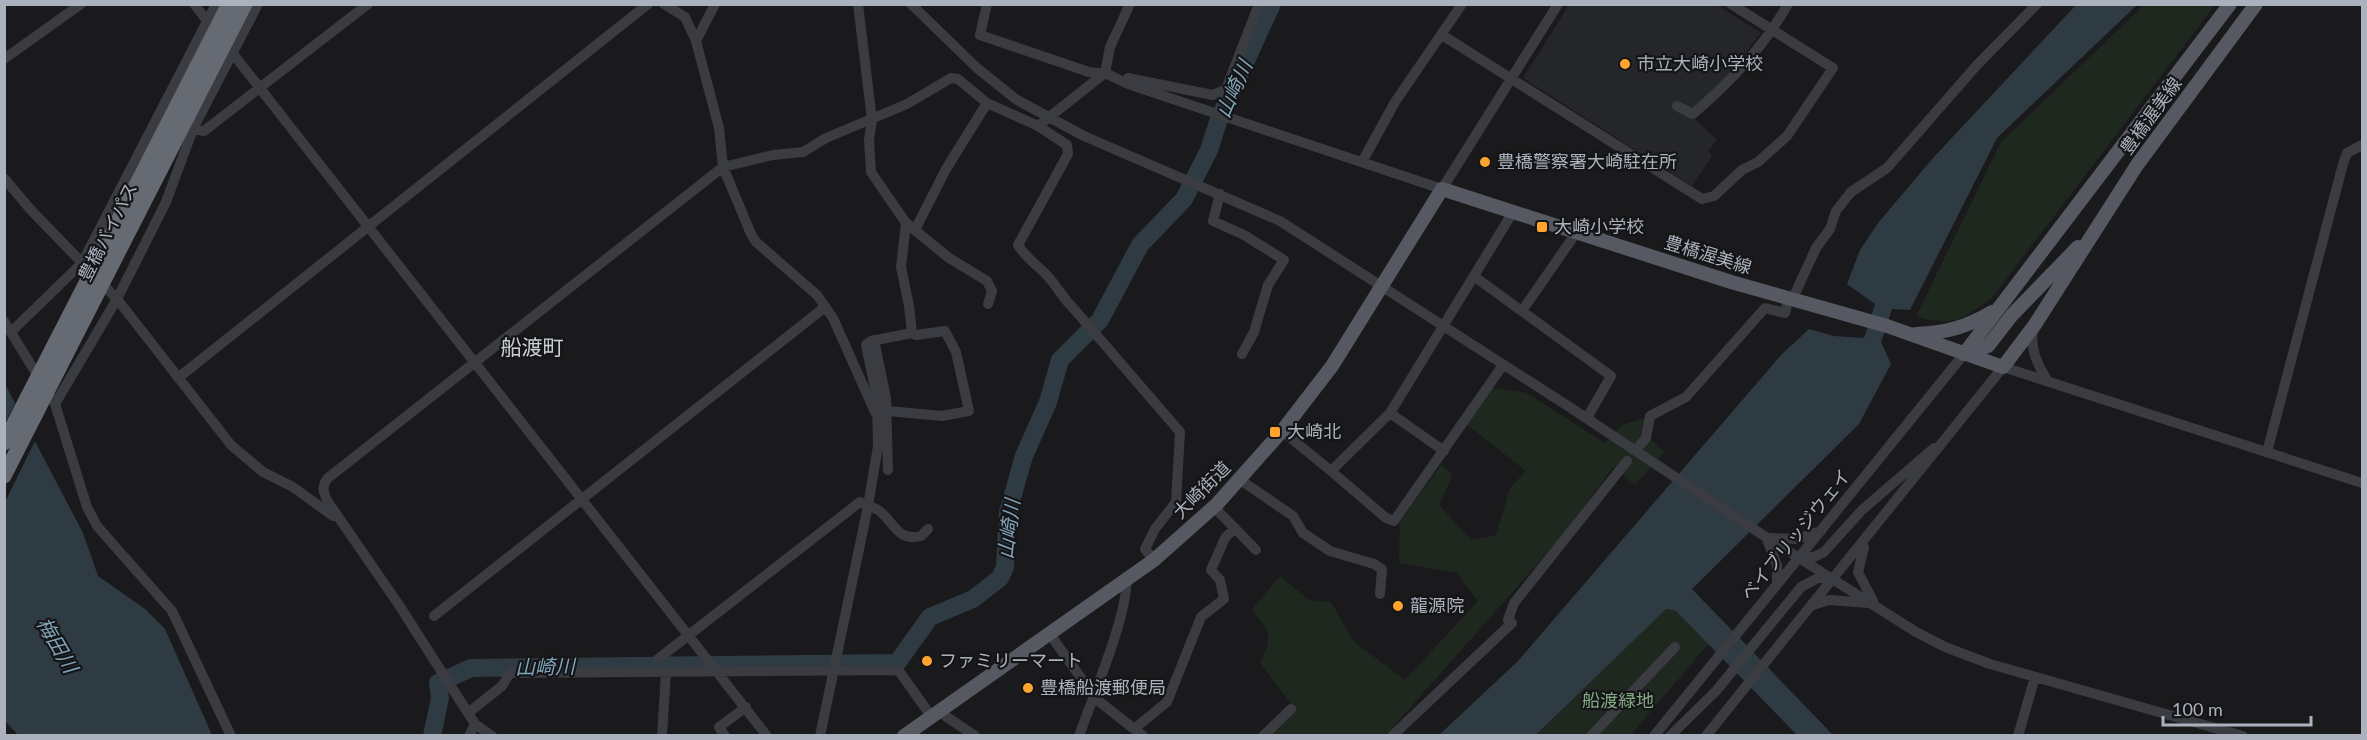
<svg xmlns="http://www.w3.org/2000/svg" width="2367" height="740" font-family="Lato,'Noto Sans JP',sans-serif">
	<rect width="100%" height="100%" fill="#1a1a1c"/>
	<path fill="#252629" d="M1569,5H1717L1761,33L1694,118L1717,140L1708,151L1712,156L1692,186L1523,78Z"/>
	<path fill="#1f281f" d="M2144,5H2215L1991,299C1960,320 1953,327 1916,316L2001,142Z
		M1493,388L1527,393L1605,443L1622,425L1645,418L1642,436L1654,442L1665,452L1635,485L1613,467L1565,533L1386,735H1265L1295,709L1260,663C1274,634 1270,634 1252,609L1280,576L1309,600L1331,602L1353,641L1405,680L1478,601L1457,573L1399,563L1400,522L1441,465L1453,474L1439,505L1471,540L1496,535L1510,488L1526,471L1466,424Z
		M1665,609L1676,611L1715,636L1631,735L1536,736Z"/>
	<path fill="#2e3b42" d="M2076,5H2137L1997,138L1910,310L1892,309L1881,342L1891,364L1859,424L1692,589L1833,735H1797L1676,611L1666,609L1536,735L1438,736L1518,661L1781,355L1809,329L1834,336L1864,338L1875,304L1847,284L1860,250L1878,223L1933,158Z
		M4,382L83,533L98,576L145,609L165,629L212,735H18L5,721Z"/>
	<path fill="#1a1a1c" d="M17,400L37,437L5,502V423Z"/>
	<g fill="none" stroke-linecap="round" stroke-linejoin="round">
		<path stroke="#2e3b42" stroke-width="18" d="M432,736L440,698L438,683L471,668L897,663L930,617L973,599L1000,578L1005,567L1008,512L1024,456L1048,402L1060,360L1100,320L1140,245L1184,199L1209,150L1219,119L1272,4"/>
		<path stroke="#3a3c42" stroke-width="10" d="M194,4L767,736
			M664,4L685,17L696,41L719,128L723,167L751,234L756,242L817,295L833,318L875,412
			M858,4L872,120L869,140L871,172L906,223L949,258L987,281L992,291L988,304
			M911,4L977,68L1017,100L1084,136L1280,221L1571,408L1755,530L1916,632L1945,647L1990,664L2243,736
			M987,4L980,35L1089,72L1107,74
			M1442,35L1702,199L1714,196L1742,170L1758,162L1787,136L1833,68L1731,4
			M696,41L715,4
			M4,59L81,4
			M1105,73L1128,84L1442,189L1558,4
			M1128,78L1213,95L1226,89L1259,4
			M1677,106L1693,114C1731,81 1763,48 1788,4
			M1038,126L1067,145L1068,154L1018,245C1028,261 1040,266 1051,280C1060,291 1063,298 1074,309L1180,432L1176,502L1155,529L1145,549L1154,560
			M193,129L204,131L368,4
			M1362,162L1395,102L1462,4
			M4,178L30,209L117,299L231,445L263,472L293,487L333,516
			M1220,194L1213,221L1244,235L1284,260L1268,285L1254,332L1242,354
			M915,230L946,169L987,103
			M1475,277L1611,376L1587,418
			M1793,298L1816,248L1830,229L1836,211L1851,192L1887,168L1977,65L2037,4
			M1522,311L1576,233
			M4,321L55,404L87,507L97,526L172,611L231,736
			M2033,327C2030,348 2036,363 2048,381
			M12,331L82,263L216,4
			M874,340L886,398L888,470
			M178,378L648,4
			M55,404L117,299L166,202L193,129L258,4
			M888,411L942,416L969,411L956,352L945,331L916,335L912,333
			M1390,413L1444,451
			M1282,431L1331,471L1390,413L1513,212
			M1640,445L1646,438L1650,416L1686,397L1765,308L1785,313L1789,297
			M2267,452L2343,164L2347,153L2362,145
			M1331,471L1386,518L1394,521L1503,365
			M1239,479L1293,516L1303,533L1330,551L1374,564L1382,569L1380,594
			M1214,507L1256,550
			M1766,537L1777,565V584
			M1769,538L1796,539L1821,531
			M1864,547L1858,572L1873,601
			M1798,558L1814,557L1824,552L1862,510L1934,448
			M1813,605L1829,600L1869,603
			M434,616L825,307
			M1049,633L1096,699L1143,736
			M658,659L860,502C866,505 873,507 878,510C894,521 897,542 921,536L928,529
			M938,711L975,736
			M468,713L502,686L510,673L891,670L899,671L931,716
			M475,724L492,736
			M1134,729L1167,702L1201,617L1224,599L1220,580L1211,570L1225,538L1235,528
			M469,736L475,724L399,605L328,502C323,492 321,486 328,478L723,167L773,155L803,152L826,138L907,104L951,78L958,79L987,103L1038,126L1105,73L1110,47L1130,4
			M662,736L666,672
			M725,736L719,727L746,707
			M820,736L868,506L878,446L877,398L866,345L871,341L912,333L909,306L901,267L906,223
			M1079,736C1091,701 1130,610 1126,578
			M1263,736L1291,709
			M1392,736L1512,623L1508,620L1514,603L1627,461
			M1591,736L1675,647
			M1654,736L1964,354
			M1670,736L1716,691L1801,587L1818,578H1834
			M1706,736L2003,367L2362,483
			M2018,736L2035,677"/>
		<path stroke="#565961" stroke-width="14" d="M1916,334C1945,333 1967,327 1992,312
			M1964,354L2230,4
			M1964,354L1988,346L2012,315L2078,247
			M904,736L1154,560L1217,504L1282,431L1332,366L1442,189L1731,282L1887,326L2003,367L2034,326L2137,165L2256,4"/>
		<path stroke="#666b73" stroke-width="15" d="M4,443L229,4
			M4,476L245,4"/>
	</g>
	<g fill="#ffa52f" stroke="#151517" stroke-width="2">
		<circle cx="1625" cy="64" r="6"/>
		<circle cx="1485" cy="162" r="6"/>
		<rect x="1536" y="221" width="12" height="12" rx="3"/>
		<rect x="1269" y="426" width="12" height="12" rx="3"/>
		<circle cx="1398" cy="606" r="6"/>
		<circle cx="927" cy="661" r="6"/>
		<circle cx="1028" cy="688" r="6"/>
	</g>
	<g text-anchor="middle" stroke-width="4.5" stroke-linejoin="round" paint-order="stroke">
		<g font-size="18" fill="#abb2bd" stroke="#151517" text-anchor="start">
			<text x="1637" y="70">市立大崎小学校</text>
			<text x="1497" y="168">豊橋警察署大崎駐在所</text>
			<text x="1554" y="233">大崎小学校</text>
			<text x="1287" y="438">大崎北</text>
			<text x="1410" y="612">龍源院</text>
			<text x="939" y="667">ファミリーマート</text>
			<text x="1040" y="694">豊橋船渡郵便局</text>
		</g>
		<g font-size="18" fill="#abb2bd" stroke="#151517">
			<text transform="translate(2151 116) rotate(-54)" y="6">豊橋渥美線</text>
			<text transform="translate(108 232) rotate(-63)" y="6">豊橋バイパス</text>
			<text transform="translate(1708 255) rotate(17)" y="6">豊橋渥美線</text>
			<text transform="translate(1202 490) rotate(-45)" y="6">大崎街道</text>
			<text transform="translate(1796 535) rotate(-51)" y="6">ベイブリッジウェイ</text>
		</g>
		<g font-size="18" fill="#82a981" stroke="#151517">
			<text x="1618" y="707">船渡緑地</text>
		</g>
		<g font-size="20" font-style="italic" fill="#80a5ba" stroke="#151517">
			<text transform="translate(1234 89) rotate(-66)" y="7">山崎川</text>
			<text transform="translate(1009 529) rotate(-83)" y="7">山崎川</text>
			<text transform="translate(57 645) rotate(60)" y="7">梅田川</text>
			<text transform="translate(545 667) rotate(-1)" y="7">山崎川</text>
		</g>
		<g font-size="21" fill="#ccd1d8" stroke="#151517">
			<text x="532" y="355">船渡町</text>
		</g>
	</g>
	<rect width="2367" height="740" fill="none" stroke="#abb2bd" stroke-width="12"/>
	<path d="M2163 716v9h148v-9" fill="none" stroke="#abb2bd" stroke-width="3"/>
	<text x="2172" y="716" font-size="18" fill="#abb2bd" stroke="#151517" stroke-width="4.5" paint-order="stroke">100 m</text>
</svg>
